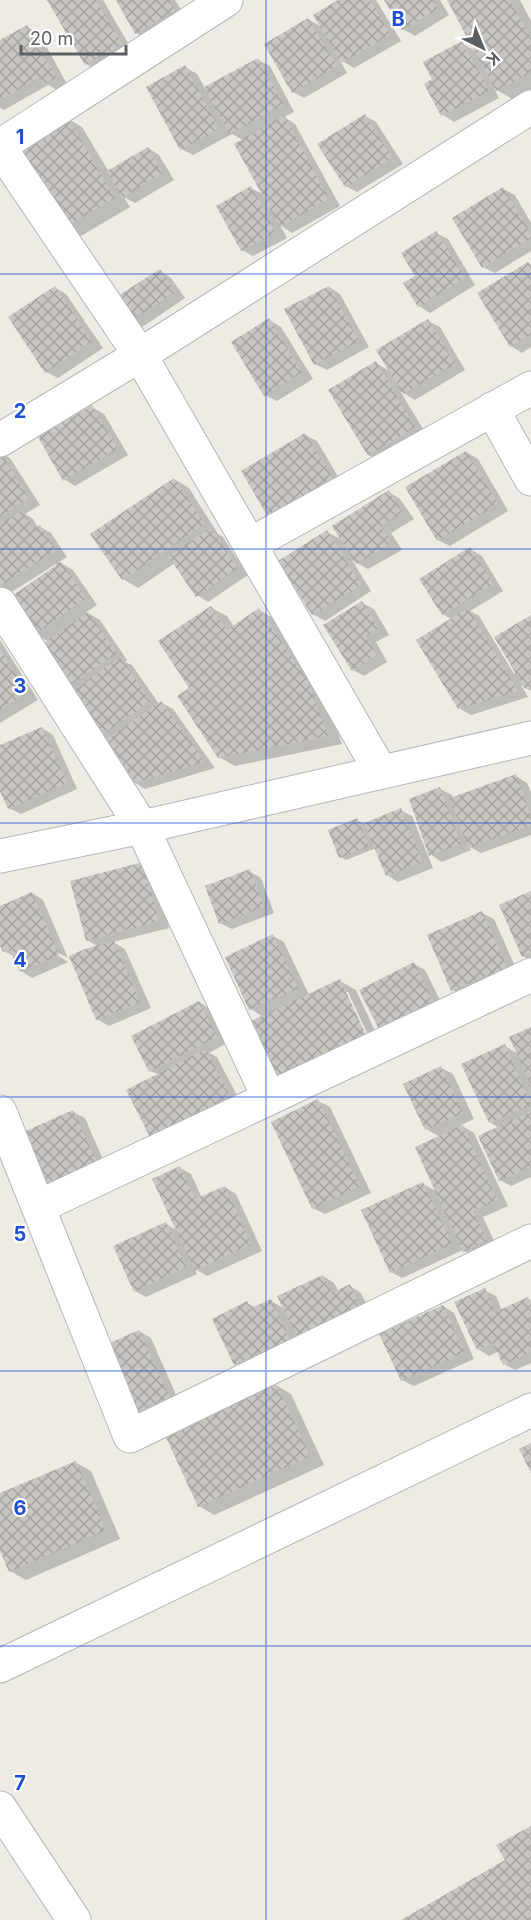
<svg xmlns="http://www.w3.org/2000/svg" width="531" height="1920" font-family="Inter,sans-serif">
	<defs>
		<pattern id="building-cross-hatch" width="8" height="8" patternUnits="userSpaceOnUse" patternTransform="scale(1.5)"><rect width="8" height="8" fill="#c9c6c2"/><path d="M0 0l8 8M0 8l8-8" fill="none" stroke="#a6a4a1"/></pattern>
	</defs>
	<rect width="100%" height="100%" fill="#eeebe4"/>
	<path fill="#0003" fill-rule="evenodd" d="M49,0H103L132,50L97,71L86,64Z
		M117,0H175L186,18L147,39L136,33Z
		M341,0H376L401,41L354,68L339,59L347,73L304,98L293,92L308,19L323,28Z
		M386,0H440L449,15L415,36L403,29Z
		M448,0H520L531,21V89L512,99L494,88L499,98L454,122L443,115L426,84L434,80L461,43L476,51Z
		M27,27L39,33L67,84L57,90L48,85L4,110L0,108V42Z
		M258,60L270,66L294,112L284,117L295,124L340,206L292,233L280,225L287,238L253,256L242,250L251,188L264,195L243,140L232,134L193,155L181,149L185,67L197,74L205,88Z
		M365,116L376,122L403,164L357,192L346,186Z
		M67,118L82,127L109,172L148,148L159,155L174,180L135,203L124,197L130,207L81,236L65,227Z
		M503,189L515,195L531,223V251L495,273L483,267Z
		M436,233L448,239L475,285L430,313L419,306L417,276Z
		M528,263L531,265V347L522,353L511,346Z
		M160,271L171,278L185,298L138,330L127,323Z
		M329,287L340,294L369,347L327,370L315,364Z
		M55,288L66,294L103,348L58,378L46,372Z
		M269,320L281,327L313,379L277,401L265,395Z
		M428,321L440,327L465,370L415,400L400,391L426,434L380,462L369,455L376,363L391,372Z
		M92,407L104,414L128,455L75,486L64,479Z
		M305,435L317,441L346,490L283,527Z
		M0,452L10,458L40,505L25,514L33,519L38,528L40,527L51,533L67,557L59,562L73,570L97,605L86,612L100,620L127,660L125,662L132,665L159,704L162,703L173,709L215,768L145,789L134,782L108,741L100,736L71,694L49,642L35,634L58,566L56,564L10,593L0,588Z
		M466,452L478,459L508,511L450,546L438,540Z
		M174,479L189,488L218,534L222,536L248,575L208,602L197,595L175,563L138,588L123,579Z
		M389,492L400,499L414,519L391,533L402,550L368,569L352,560L371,591L325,621L313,614L327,532L344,541Z
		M470,549L482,556L503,591L470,611L479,616L514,674L517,672L531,616V691L521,685L528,697L471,715L459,708L452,620L443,614Z
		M362,603L374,609L389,635L376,642L387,662L364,676L353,670Z
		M211,608L227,616L234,627L259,610L275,619L323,691L342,744L235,766L219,757Z
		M0,640L38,700L0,723Z
		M42,728L53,735L77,789L21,814L9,808L0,787V747Z
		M516,776L527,783L531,792V835L481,853L470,847L471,850L442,862L428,853H430L440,789L452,795L453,798Z
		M400,810L412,816L433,868L398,882L387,875L376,848L346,860L341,857L357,820L364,824Z
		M154,870L169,928L113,942L125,949L151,1008L109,1026L97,1019L72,960L53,950L52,952L68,962L32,978L21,971L15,957L4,951L0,942V907L32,893L43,900L68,958L99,947L87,940L72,882Z
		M249,871L261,878L274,913L232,929L220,923Z
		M531,893V961L523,956Z
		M482,913L494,919L518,973L464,996L452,990Z
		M273,936L284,942L309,995L340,981L356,990L382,1046L295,1087L280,1078L253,1021L263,1017L251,1009L227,958ZM345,992H348L372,1044L369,1045Z
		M414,964L425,970L444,1008L380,1028Z
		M199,1002L210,1009L227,1043L209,1053L217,1057L242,1105L150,1071Z
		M531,1029V1177L511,1186L500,1180L499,1128L490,1122L505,1046L518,1054Z
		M441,1068L453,1074L474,1119L461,1125L474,1133L508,1206L483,1217L497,1247L475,1258L463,1250L402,1278L391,1272L423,1184L436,1191L440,1137L426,1129Z
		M318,1101L330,1107L371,1193L325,1214L313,1208Z
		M73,1112L85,1118L108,1171L45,1187Z
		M180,1168L191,1174L202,1198L225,1187L236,1194L262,1251L207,1276L195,1269L197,1274L146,1297L135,1291L166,1224L178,1231Z
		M323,1276L334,1283L339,1292L350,1286L361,1293L371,1313L309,1342L295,1334L301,1346L247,1371L235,1364L247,1303L256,1308L271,1301L285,1309Z
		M484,1290L496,1296L502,1311L528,1299L531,1301V1363L515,1370L504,1364L499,1351L489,1356L478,1349Z
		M443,1306L454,1313L474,1359L414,1386L402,1380Z
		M139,1331L151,1338L180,1404L145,1419L134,1413Z
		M276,1385L291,1394L324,1465L214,1515L199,1506Z
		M75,1462L91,1471L120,1539L26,1580L10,1571L0,1547V1495Z"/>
	<path fill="url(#building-cross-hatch)" d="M47,0H96L122,44L85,65Z
		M116,0H169L175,11L135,34Z
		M338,0H370L390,34L342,63L313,15Z
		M384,0H433L438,9L402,30Z
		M447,0H510L531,39V72L496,91Z
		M308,18L337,66L292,93L264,44Z
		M27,25L56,77L44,85L40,77L0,100V40Z
		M462,41L489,91L441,116L424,84L432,79L423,62Z
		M258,58L284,105L229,134L204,87Z
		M185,65L219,129L180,150L146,87Z
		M365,114L392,158L345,187L317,144Z
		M284,115L329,199L280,227L234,144Z
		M67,117L115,198L64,228L16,147Z
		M148,147L163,173L122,198L107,171Z
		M251,186L276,232L241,251L216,206Z
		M503,187L531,234V238L482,268L452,218Z
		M436,231L465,278L418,307L403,283L415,276L401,253Z
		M528,262L531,266V334L510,347L477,293Z
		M160,269L175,292L126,324L110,301Z
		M55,286L92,341L45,373L8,317Z
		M329,286L359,341L314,365L284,309Z
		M269,318L302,372L264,396L231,342Z
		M428,319L455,364L403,394L376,350Z
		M376,361L415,427L368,456L328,390Z
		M92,405L118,449L63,481L38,437Z
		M305,433L336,483L271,522L241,471Z
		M466,451L498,504L437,541L405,487Z
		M0,452L29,498L0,517Z
		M174,478L205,524L122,580L90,534Z
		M389,490L403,513L381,526L391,543L356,564L332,526Z
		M22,511L33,529L40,525L56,550L0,586V524Z
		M211,528L238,568L196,597L168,556Z
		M327,530L361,585L312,615L278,561Z
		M470,547L493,584L442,615L419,579Z
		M61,562L86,598L34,635L9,598Z
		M362,601L379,628L365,636L377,655L352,671L323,625Z
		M211,606L227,630L259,608L308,681L328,736L218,758L177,696L189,688L158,641Z
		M468,608L518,691L458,709L416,640Z
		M88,612L117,653L65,689L37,648Z
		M531,615V688L525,689L494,637Z
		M0,649L27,693L0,710Z
		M120,657L151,701L99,737L69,694Z
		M161,701L205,762L133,783L103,742Z
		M42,727L67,783L8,809L0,791V745Z
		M516,774L531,815V825L468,848L450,798Z
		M440,787L461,844L429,856L409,799Z
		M401,808L423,862L386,876L364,823Z
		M357,818L369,846L339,858L328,830Z
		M143,862L159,921L86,941L70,881Z
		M250,869L264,907L219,924L205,886Z
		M531,891V953L522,957L499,905Z
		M32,892L59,955L20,972L9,949L3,952L0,946V906Z
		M482,911L507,967L451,991L427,935Z
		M273,934L298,988L249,1010L225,957Z
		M114,941L140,1002L96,1020L69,956L85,949Z
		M414,962L433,1001L379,1029L359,990Z
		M340,979L367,1037L279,1079L251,1021Z
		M199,1001L217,1037L149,1072L131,1036Z
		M531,1027V1085L509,1037Z
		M505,1044L531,1105L489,1123L461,1064Z
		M206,1049L231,1098L151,1139L126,1090Z
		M441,1066L463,1113L425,1130L403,1084Z
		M318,1099L360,1186L312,1209L271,1122Z
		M73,1110L98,1164L43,1188L19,1134Z
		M531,1111V1166L499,1181L478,1136Z
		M463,1125L497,1200L473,1211L487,1241L463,1252L415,1147Z
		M180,1166L195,1199L225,1186L251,1244L195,1271L152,1179Z
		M423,1182L452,1244L390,1273L361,1210Z
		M166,1222L186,1267L134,1292L113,1246Z
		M323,1275L332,1293L350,1284L360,1307L297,1336L277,1296Z
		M485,1288L495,1312L528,1297L531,1305V1352L503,1365L493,1343L477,1350L454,1302Z
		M271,1299L290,1339L234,1365L212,1319L247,1301L251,1308Z
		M443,1305L464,1352L401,1381L379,1334Z
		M139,1330L170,1398L133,1414L103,1346Z
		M276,1384L310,1456L198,1507L165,1435Z
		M531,1443V1473L519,1449Z
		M76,1461L106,1530L9,1572L0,1551V1493Z
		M531,1826V1920H401L505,1860L496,1845Z"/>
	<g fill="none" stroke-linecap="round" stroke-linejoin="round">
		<defs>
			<path id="minor" d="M0,146L226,0
				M0,148L140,355L381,772
				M492,409L531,479
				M0,440L140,355L531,107
				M251,544L531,388
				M0,604L142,827L269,1098
				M0,1112L130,1436L531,1241
				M38,1207L531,975
				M0,1666L531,1410
				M0,1808L74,1920"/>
			<path id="tertiary" d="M0,856L142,827L531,738"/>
		</defs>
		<use href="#minor" stroke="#b5b7ba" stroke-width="35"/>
		<use href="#tertiary" stroke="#b5b7ba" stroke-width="35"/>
		<use href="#minor" stroke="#fff" stroke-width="33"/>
		<use href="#tertiary" stroke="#fff" stroke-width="33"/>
	</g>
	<path fill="none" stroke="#1d4ed8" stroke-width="1.5" stroke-opacity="0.55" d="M266,0V1920M0,274H531M0,549H531M0,823H531M0,1097H531M0,1371H531M0,1646H531"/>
	<g font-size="20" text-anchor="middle" font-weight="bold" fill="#1d4ed8" stroke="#fff" stroke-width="4.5" stroke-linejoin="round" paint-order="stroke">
		<text x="398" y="26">B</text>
		<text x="20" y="144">1</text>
		<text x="20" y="418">2</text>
		<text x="20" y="693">3</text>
		<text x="20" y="967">4</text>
		<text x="20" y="1241">5</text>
		<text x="20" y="1515">6</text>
		<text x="20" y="1790">7</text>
	</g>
	<g transform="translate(483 48) rotate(137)" stroke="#ffffff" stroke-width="4.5" paint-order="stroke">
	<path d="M0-4.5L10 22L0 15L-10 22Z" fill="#5c6064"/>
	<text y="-9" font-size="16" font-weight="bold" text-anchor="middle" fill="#5c6064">K</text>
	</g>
	<path d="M21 45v9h105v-9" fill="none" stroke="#5c6064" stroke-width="3"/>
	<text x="30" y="45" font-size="18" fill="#5c6064" stroke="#ffffff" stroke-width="4.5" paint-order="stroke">20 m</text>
</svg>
